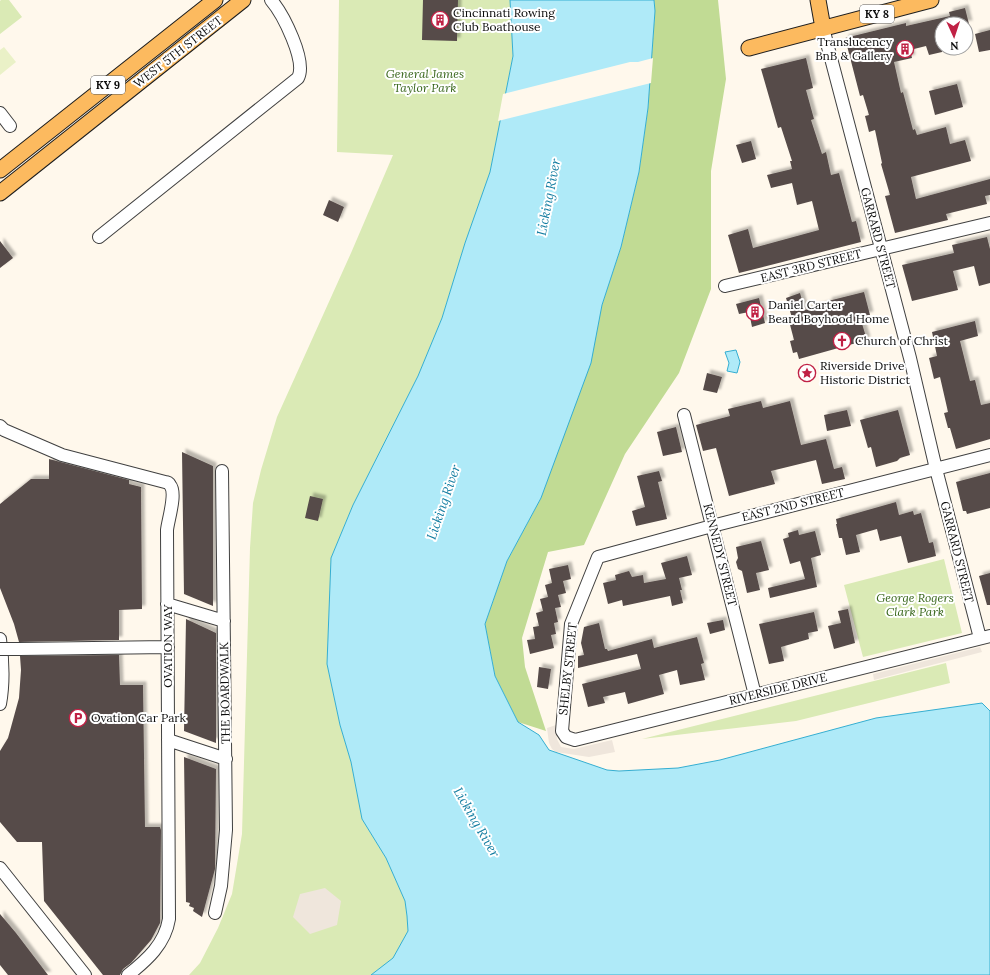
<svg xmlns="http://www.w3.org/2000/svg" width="990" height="975" font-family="Lora,serif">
	<defs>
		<filter id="shadow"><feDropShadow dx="3.5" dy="-3.5" stdDeviation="1" flood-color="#0004"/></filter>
	</defs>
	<rect width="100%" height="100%" fill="#fff8ec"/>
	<path fill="#daeab5" d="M1,0H9L22,17L0,34V1Z
		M339,0H510L513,56L490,172L465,243L442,318L418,376L353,505L331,558L327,664L340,725L351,762L362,819L386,858L405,901L407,916L408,931L393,959L371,975H189L200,963L218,928L232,894L242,834L250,548L253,503L261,470L277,417L351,253L393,155L337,152Z
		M944,559L962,633L863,657L844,585Z
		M946,663L950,683L796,721L642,739Z"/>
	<path fill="#c1db94" d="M654,0H718L726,79L711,171V289L679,373L625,454L584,545L548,552L522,638L525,667L546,731L518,722L495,676L485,624L507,561L541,498L565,430L602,305L621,247L639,172L648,108L655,11Z"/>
	<path fill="#eaf1c7" d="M4,47L16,62L0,75V50Z"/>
	<path fill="#efe6dc" d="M980,647L982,652L874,680L873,674Z
		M556,725L557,739L561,747L574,749L612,740L615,752L589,757L556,752L552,749L549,743L547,728Z
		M325,888L341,901L337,925L310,934L293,917L300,894Z"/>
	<path fill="#afeaf8" stroke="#35aed1" d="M510,0H654L655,11L648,108L639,172L621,247L602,305L591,363L541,498L507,561L485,624L495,676L518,722L539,735L549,750L607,770L619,771L678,768L720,760L876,718L982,703L990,711V975H371L393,958L408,931L407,916L405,901L386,858L362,819L351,762L340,725L327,664L331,558L353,505L418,376L442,318L465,243L490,172L513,56Z
		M736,350L740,362L737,373L727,371L729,363L725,352Z"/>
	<path fill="#fff8ec" d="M653,58L651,83L498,121L503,94L630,62H638Z"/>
	<path fill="#564b49" filter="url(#shadow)" d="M423,0H458L457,41L422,40Z
		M965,8L969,24H942V52L929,55L926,46L910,50L912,58L894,62L901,93L903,92L913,130L915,129L917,135L946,127L950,144L965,140L971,161L911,177L916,199L990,179V195L985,196L987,204L946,214L948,220L895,233L885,196L890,195L881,164L882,163L875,130L869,132L865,116L869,115L863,95L860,96L845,38L906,23V26L950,16L949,12Z
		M990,30V50L979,52L975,34Z
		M806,58L813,88L806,90L814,119L811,120L822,154L826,152L831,175L839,173L852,222L856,221L861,242L739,273L728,235L748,229L753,248L819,230L812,201L797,205L792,183L771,188L767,175L792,169L790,161H792L781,127L778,128L761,69Z
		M957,84L963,107L935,115L929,91Z
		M751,141L756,159L742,163L736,145Z
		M329,200L344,207L338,222L323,215Z
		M987,237L990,249V283L979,286L974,266L953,271L958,290L912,301L902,265L954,253L952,245Z
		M0,241L13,258L0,268Z
		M864,292L870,315L860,317L867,340L799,359L797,352L793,353L790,341L794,340L789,321H793L786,298L800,293L805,310L829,303L828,301Z
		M759,298L765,323L752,327L749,312L739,314L736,304Z
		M975,321L978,336L960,341L970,381L975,380L981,405L990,403V439L956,449L950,428H948L944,413L948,412L940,377L934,379L929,358L937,356L932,332Z
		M707,373L722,377L717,393L703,390Z
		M761,401L763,408L790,401L801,445L826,439L834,469L842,467L845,479L822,484L816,460L771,471L775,484L729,496L716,448L703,451L696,425L730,416L728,409Z
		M847,410L851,426L827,431L824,415Z
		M898,410L910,455L900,458L897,461L876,467L871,447L868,448L860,420Z
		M676,427L682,452L663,456L657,432Z
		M182,452L213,466V606L184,594Z
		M49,459L129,480V484L141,487L142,609L119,610V640L19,642L14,624L0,588V504L31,479H49Z
		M659,471L662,481L658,482L667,519L636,526L632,511L645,507L637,476Z
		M990,473V508L967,514L966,511H963L956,482Z
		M310,496L323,499L318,521L305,518Z
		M896,502L899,515L913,511L914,515L921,513L929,543L933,542L936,556L908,563L901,536L880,541L877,529L856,535L860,552L846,555L842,538H839L836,524H837L836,519Z
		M798,530L799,535L815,531L821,555L811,558L817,587L770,598L768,588L805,579L800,561L790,564L783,539L789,537L788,533Z
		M761,541L769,570L756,573L760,590L747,593L742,571L738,569L736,562L738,558L736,547Z
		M687,556L692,575L679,578L682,590H680L683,603L672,606L670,596L623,606L622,600L608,604L603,583L616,580L615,575L629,571L632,577L643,575L644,583L666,579L661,563Z
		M568,565L571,579L563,581L566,593L558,595L561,607L555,608L558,622L554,623L556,634L551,635L554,648L530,654L527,640L535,639L533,627L539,626L536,613L543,611L540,599L548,597L545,585L552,583L549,569Z
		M990,573V605H987L979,576Z
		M848,609L855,643L834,649L828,626L841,623L838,611Z
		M814,612L818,631L808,633L809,639L781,647L784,661L769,664L759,624Z
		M186,619L216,633V743L184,731Z
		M723,620L725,630L710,634L707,623Z
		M599,623L605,649H607L608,651L652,639L654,648L697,637L704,663L701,664L705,680L680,685L677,670L659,675L664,694L628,704L625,692L603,697L605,703L588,707L582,684L641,669L637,654L578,668V656L584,655L581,643L584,627Z
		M119,655L120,685H143L145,827H160L161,830L160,923L151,940L131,963L123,969L120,975H103L44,901L42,842H17L0,822V751L8,738L19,698L21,670L20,656Z
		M539,667L551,669L548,689L537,687Z
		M184,757L216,769L215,869L202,917L193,911L194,908L189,906L190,903L186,902Z
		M0,914L16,933L48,975H8L0,965Z"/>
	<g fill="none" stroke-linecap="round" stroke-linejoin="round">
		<defs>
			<path id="minor" d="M823,28L910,358L936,469L980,638
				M0,113L10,126
				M99,237L298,78C307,61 283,14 271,0
				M725,286L990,223
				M684,415L755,695
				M0,426L4,430L62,455L165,482C167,482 169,483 170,485C177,493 168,520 167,530L169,919C165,944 147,960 128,975
				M990,455L712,526L598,557L571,624L562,731L566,737L575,740L990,636
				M167,604L224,621
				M0,639C3,661 4,682 0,704
				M19,649L168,647
				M168,740L226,759
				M0,868L85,975
				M215,913L221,886L226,830L222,471"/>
			<path id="major" d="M818,0L823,28
				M749,48L931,0
				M0,170L215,0
				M0,193L243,0"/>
		</defs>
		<use href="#minor" stroke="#404040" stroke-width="14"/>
		<use href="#major" stroke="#1e1e1e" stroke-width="17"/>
		<use href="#minor" stroke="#fff" stroke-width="12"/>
		<use href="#major" stroke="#fcba5f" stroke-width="15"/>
		<defs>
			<path id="minor-bridge" d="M0,649H19"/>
		</defs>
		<use href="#minor-bridge" stroke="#404040" stroke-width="14" stroke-linecap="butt"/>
		<use href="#minor-bridge" stroke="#fff" stroke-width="12"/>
	</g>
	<defs>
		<symbol id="building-ring" viewBox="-11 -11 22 22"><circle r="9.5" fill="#fff" stroke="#c02145" stroke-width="1.5"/><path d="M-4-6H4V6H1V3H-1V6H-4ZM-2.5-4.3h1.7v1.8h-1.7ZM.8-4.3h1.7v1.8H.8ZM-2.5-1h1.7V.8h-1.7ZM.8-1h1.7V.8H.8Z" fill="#c02145"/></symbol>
		<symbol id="church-ring" viewBox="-11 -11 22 22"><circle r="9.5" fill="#fff" stroke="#c02145" stroke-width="1.5"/><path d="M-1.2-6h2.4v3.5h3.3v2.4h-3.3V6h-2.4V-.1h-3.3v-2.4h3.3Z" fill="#c02145"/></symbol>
		<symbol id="sight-ring" viewBox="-11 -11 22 22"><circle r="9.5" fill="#fff" stroke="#c02145" stroke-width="1.5"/><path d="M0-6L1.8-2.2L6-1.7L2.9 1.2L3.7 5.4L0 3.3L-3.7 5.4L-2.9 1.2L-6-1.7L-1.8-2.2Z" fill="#c02145"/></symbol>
		<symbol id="parking-ring" viewBox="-11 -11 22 22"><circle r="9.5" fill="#fff" stroke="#c02145" stroke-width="1.5"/><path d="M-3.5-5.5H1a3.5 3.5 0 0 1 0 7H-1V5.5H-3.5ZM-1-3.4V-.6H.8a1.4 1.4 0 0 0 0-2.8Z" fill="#c02145"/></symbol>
	</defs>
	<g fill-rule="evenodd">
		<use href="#building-ring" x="430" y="10" width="20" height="20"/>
		<use href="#building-ring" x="895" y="39" width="20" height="20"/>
		<use href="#building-ring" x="745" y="302" width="20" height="20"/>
		<use href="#church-ring" x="832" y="331" width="20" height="20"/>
		<use href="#sight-ring" x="797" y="363" width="20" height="20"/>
		<use href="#parking-ring" x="68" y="708" width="20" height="20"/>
	</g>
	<g text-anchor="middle" stroke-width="4" stroke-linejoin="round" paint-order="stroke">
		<g fill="#fff" stroke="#565656" stroke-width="1">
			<rect x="860" y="5" width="34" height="18" rx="3"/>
			<rect x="91" y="76" width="34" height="18" rx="3"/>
		</g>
		<g font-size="11" font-weight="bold" fill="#0d0d0d">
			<text x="877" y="18">KY 8</text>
			<text x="108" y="89">KY 9</text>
		</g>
		<g font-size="12" fill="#0d0d0d" stroke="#fff" text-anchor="start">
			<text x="453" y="17">Cincinnati Rowing<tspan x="453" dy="14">Club Boathouse</tspan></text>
			<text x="892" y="46" text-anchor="end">Translucency<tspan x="892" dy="14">BnB &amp; Gallery</tspan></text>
			<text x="768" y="309">Daniel Carter<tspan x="768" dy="14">Beard Boyhood Home</tspan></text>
			<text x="855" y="345">Church of Christ</text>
			<text x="820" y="370">Riverside Drive<tspan x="820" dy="14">Historic District</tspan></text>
			<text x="91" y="722">Ovation Car Park</text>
		</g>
		<g font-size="12" fill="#0d0d0d" stroke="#fff">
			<text transform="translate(178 52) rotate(-38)" y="4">WEST 5TH STREET</text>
			<text transform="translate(878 238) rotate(75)" y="4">GARRARD STREET</text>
			<text transform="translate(811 266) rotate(-14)" y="4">EAST 3RD STREET</text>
			<text transform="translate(793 505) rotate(-14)" y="4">EAST 2ND STREET</text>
			<text transform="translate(957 552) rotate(76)" y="4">GARRARD STREET</text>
			<text transform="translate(720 555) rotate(76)" y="4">KENNEDY STREET</text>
			<text transform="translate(168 646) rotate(-90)" y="4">OVATION WAY</text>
			<text transform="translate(568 669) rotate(-84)" y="4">SHELBY STREET</text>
			<text transform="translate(778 689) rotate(-14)" y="4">RIVERSIDE DRIVE</text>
			<text transform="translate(225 693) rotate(-91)" y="4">THE BOARDWALK</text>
		</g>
		<g font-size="12" font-style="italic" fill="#38661b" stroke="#fff">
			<text x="425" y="78">General James<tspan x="425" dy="14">Taylor Park</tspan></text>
			<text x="915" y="602">George Rogers<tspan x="915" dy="14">Clark Park</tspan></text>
		</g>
		<g font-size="13" font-style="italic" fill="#137da1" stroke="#fff">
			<text transform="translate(548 197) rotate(-79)" y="5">Licking River</text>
			<text transform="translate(443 502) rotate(-71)" y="5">Licking River</text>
			<text transform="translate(477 822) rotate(60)" y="5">Licking River</text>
		</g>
	</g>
	<g transform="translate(954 36) rotate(177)"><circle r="19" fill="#ffffff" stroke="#9e9e9e"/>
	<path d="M0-3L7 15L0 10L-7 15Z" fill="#c02145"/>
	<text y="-6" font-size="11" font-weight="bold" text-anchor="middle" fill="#0d0d0d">N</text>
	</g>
</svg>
